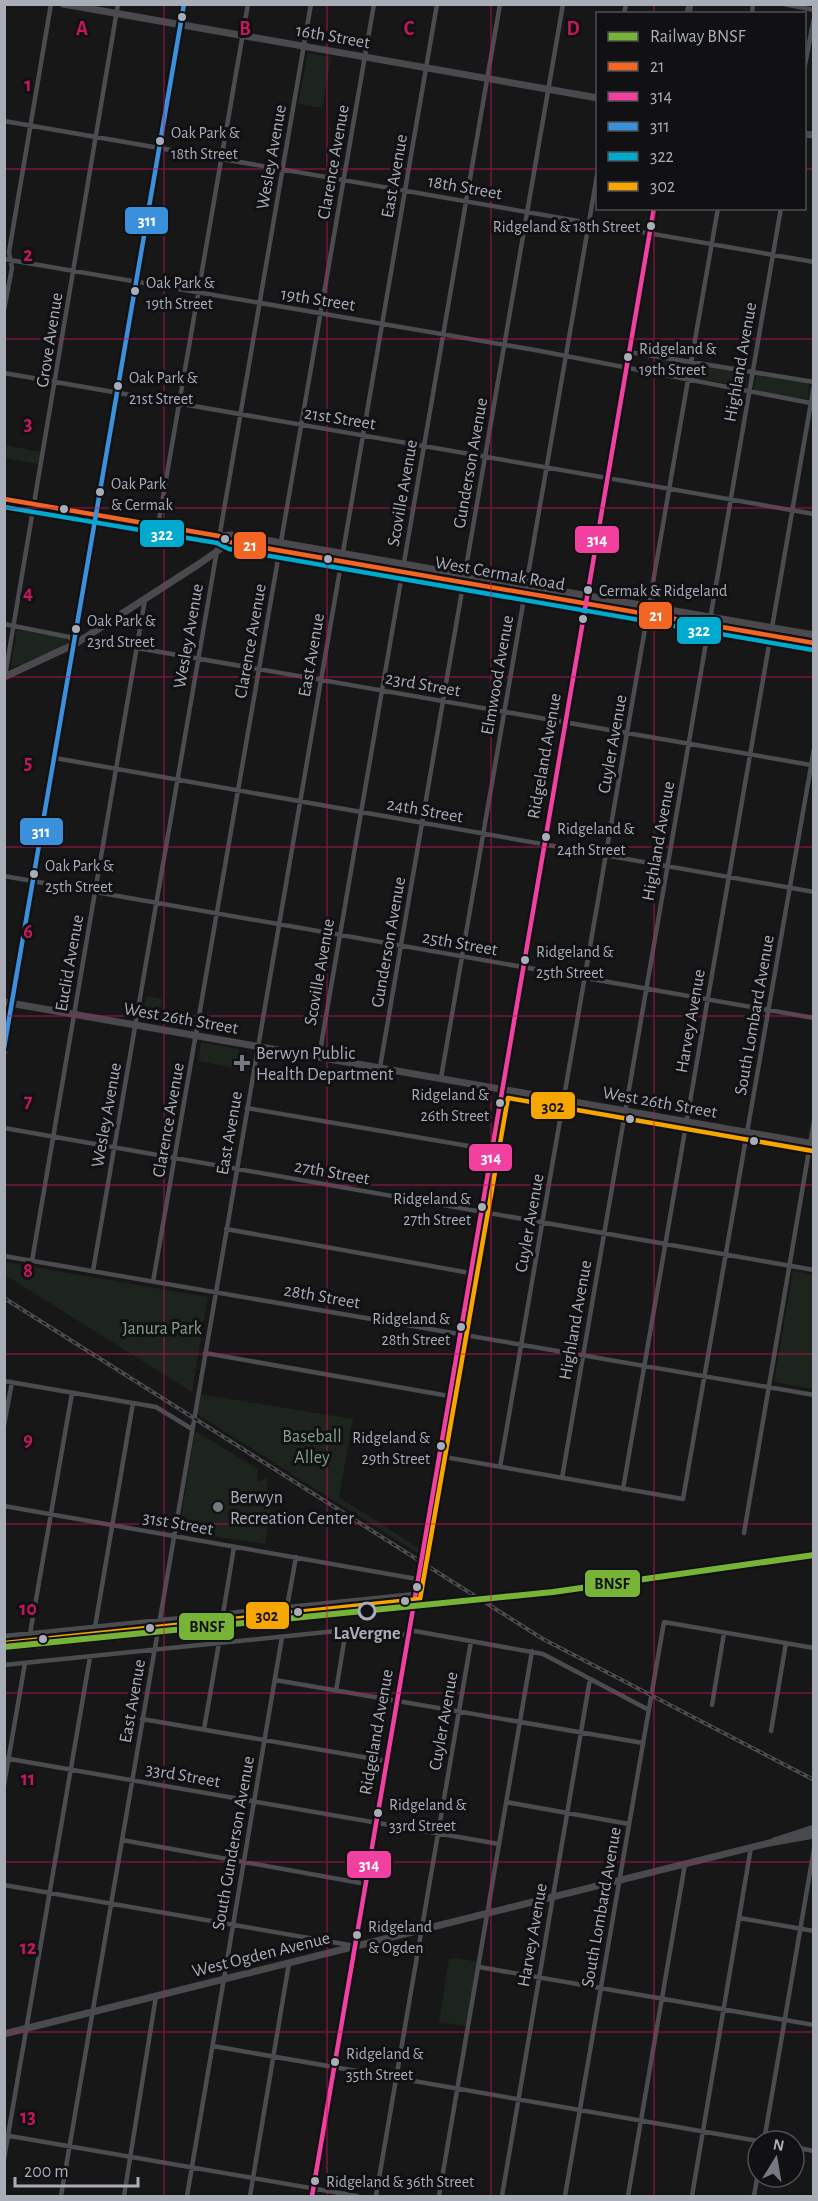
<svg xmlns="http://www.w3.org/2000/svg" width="818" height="2201" font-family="'Alegreya Sans',sans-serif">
	<rect width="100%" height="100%" fill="#171717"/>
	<path fill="#1d241e" d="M308,53L331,57L322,108L298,104Z
		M661,359L747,374V385L746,387L659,371Z
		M757,374L809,383L808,399L753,390Z
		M4,445L41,452L39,464L5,458Z
		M17,630L63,637L70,641L59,649L11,668Z
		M146,996L162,999L158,1022L142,1019Z
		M201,1042L239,1049L235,1068L198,1061Z
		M4,1262L208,1297L192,1392L5,1275Z
		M793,1271L813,1275V1389L774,1382Z
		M200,1394L353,1419L339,1497L420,1549L419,1554L197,1414Z
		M195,1431L258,1469L257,1482L268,1478L266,1492L274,1495L265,1544L179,1531Z
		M456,1958L478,1962L467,2026L439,2022L449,1959Z"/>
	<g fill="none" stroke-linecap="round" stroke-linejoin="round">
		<path stroke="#4b4c50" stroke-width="4.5" d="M784,4L814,10
			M624,14L626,4
			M752,14L753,4
			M804,70L814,18
			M4,121L814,262
			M4,259L535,350L811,403
			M4,310L12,268L9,252L51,4
			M629,352L814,382
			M691,363L718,208
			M4,373L814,514
			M158,526L248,4
			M4,624L69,637L75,644
			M137,648L811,765
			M5,676L118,4
			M55,758L814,892
			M4,876L814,1018
			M319,1057L500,4
			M380,1067L563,4
			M441,1078L598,170
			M247,1108L492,1150
			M4,1128L814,1270
			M226,1229L470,1273
			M4,1256L814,1395
			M32,1261L145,599
			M93,1271L311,4
			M153,1282L374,4
			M205,1353L449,1396
			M4,1381L156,1407L192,1429
			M4,1425L12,1382
			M439,1456L683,1499L814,749
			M500,1467L688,380
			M562,1478L781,208
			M623,1489L814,385
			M4,1506L417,1579
			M744,1533L814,1121
			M287,1607L296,1557
			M223,1614L234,1547
			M95,1627L133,1403
			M409,1630L543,1654L649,1710
			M30,1634L72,1393
			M4,1636L415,1594
			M4,1665L346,1630L408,1635
			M275,1680L643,1743
			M336,1691L346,1630
			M712,1705L724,1633
			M142,1719L386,1761
			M204,1729L219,1643
			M771,1731L786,1643
			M4,1758L499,1844
			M4,1785L25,1663
			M506,1802L629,1824
			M122,1840L366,1884
			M4,1885L355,1946L312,2196
			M739,1918L814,1931
			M479,1967L814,2025
			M213,2046L758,2141
			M4,2135L357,2196
			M764,2141L814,1849
			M794,2147L814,2151
			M4,2159L90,1657
			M61,2196L437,4
			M124,2196L156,1996
			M187,2196L282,1637
			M250,2196L289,1963
			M376,2196L471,1641
			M439,2196L532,1651
			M502,2196L590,1679
			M565,2196L664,1622L814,1648
			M628,2196L685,1864
			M692,2196L751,1847
			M754,2196L758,2173"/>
		<path stroke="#4a4a4e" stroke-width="7" d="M63,4L598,98
			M688,14L690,4
			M804,134L814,135
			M4,499L219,536L230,542L814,643
			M219,536L231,535L253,538L814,635
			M4,677L75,644L199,564L230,542V537
			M4,1002L814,1144
			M4,1051L184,4
			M774,1841L814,1828
			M355,1946L654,208
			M4,2034L769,1843L814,1835"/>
		<defs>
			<path id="rail" d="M4,1298L543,1639L814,1780
				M4,1650L553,1594L814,1557"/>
		</defs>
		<use href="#rail" stroke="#4b4c4f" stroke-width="4"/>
		<use href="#rail" stroke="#111113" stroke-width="1.5" stroke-dasharray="4.5" stroke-linecap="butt"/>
		<defs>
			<path id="bus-1" d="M4,499L219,536L230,542L814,643"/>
			<path id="bus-2" d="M312,2196L654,208"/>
			<path id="bus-3" d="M4,1048L184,4"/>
			<path id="bus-4" d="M4,507L217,543L229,549L813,650"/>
			<path id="bus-5" d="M5,1643L420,1599L508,1098L813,1151"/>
		</defs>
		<use href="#bus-1" stroke="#111113" stroke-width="9"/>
		<use href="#bus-2" stroke="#111113" stroke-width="9"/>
		<use href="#bus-3" stroke="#111113" stroke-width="9"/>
		<use href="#bus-4" stroke="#111113" stroke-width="9"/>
		<use href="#bus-5" stroke="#111113" stroke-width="9"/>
		<use href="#bus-1" stroke="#f26522" stroke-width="4.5"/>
		<use href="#bus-2" stroke="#f240a1" stroke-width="4.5"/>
		<use href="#bus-3" stroke="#3a90db" stroke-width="4.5"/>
		<use href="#bus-4" stroke="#00a9ce" stroke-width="4.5"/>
		<use href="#bus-5" stroke="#f7a600" stroke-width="4.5"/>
		<defs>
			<path id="rail-1" d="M4,1647L553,1592L814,1555"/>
		</defs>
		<use href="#rail-1" stroke="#111113" stroke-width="10"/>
		<use href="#rail-1" stroke="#77b337" stroke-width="6"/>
	</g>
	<path fill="none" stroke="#c2185b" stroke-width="1.5" stroke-opacity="0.55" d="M164,4V2196M327,4V2196M491,4V2196M654,4V14M4,169H598M804,169H814M654,208V2196M4,339H814M4,508H814M4,677H814M4,847H814M4,1016H814M4,1185H814M4,1354H814M4,1524H814M4,1693H814M4,1862H814M4,2032H814"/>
	<g fill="#a8adb8" stroke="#111113" stroke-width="2">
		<circle cx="182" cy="17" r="5"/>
		<circle cx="160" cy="141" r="5"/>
		<circle cx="651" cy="226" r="5"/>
		<circle cx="135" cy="291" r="5"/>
		<circle cx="628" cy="357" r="5"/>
		<circle cx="118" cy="386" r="5"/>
		<circle cx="100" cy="492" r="5"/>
		<circle cx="64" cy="509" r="5"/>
		<circle cx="225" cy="539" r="5"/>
		<circle cx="328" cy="559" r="5"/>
		<circle cx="588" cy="590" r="5"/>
		<circle cx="583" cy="619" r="5"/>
		<circle cx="76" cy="629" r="5"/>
		<circle cx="546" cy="837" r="5"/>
		<circle cx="34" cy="874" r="5"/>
		<circle cx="525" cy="960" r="5"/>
		<circle cx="500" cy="1103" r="5"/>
		<circle cx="630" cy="1119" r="5"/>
		<circle cx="754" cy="1141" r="5"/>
		<circle cx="482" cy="1207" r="5"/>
		<circle cx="461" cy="1327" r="5"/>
		<circle cx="441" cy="1446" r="5"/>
		<circle cx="417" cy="1587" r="5"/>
		<circle cx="405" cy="1601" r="5"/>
		<circle cx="298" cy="1612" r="5"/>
		<circle cx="150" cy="1628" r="5"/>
		<circle cx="43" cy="1639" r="5"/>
		<circle cx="378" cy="1813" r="5"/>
		<circle cx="357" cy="1935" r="5"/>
		<circle cx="335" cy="2062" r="5"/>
		<circle cx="315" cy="2181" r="5"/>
	</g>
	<g fill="#757880" stroke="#111113" stroke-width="2">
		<path d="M239 1054h6v6h6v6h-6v6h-6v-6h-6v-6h6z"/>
		<circle cx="218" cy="1507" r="6"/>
	</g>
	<circle fill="#111113" stroke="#a8adb8" stroke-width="3" cx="367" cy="1611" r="8"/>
	<g text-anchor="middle" stroke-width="6" stroke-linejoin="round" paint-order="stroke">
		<g font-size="16" fill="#a8adb8" stroke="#111113" text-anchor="start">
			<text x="171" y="138">Oak Park &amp;<tspan x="171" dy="21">18th Street</tspan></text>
			<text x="640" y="232" text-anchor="end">Ridgeland &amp; 18th Street</text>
			<text x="146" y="288">Oak Park &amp;<tspan x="146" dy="21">19th Street</tspan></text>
			<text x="639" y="354">Ridgeland &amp;<tspan x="639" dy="21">19th Street</tspan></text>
			<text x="129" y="383">Oak Park &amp;<tspan x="129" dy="21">21st Street</tspan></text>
			<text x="111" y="489">Oak Park<tspan x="111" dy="21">&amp; Cermak</tspan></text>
			<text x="599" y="596">Cermak &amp; Ridgeland</text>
			<text x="87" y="626">Oak Park &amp;<tspan x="87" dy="21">23rd Street</tspan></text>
			<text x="557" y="834">Ridgeland &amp;<tspan x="557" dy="21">24th Street</tspan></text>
			<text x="45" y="871">Oak Park &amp;<tspan x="45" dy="21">25th Street</tspan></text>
			<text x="536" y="957">Ridgeland &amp;<tspan x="536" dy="21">25th Street</tspan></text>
			<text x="489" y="1100" text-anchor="end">Ridgeland &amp;<tspan x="489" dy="21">26th Street</tspan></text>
			<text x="471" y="1204" text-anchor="end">Ridgeland &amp;<tspan x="471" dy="21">27th Street</tspan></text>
			<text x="450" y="1324" text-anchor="end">Ridgeland &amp;<tspan x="450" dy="21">28th Street</tspan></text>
			<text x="430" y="1443" text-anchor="end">Ridgeland &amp;<tspan x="430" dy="21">29th Street</tspan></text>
			<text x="389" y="1810">Ridgeland &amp;<tspan x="389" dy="21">33rd Street</tspan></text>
			<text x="368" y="1932">Ridgeland<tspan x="368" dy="21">&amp; Ogden</tspan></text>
			<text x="346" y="2059">Ridgeland &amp;<tspan x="346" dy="21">35th Street</tspan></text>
			<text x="326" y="2187">Ridgeland &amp; 36th Street</text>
		</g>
		<g font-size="18" fill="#a8adb8" stroke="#111113">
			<text transform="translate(333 36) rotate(10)" y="6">16th Street</text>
			<text transform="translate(271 157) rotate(-80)" y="6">Wesley Avenue</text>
			<text transform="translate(333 162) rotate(-80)" y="6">Clarence Avenue</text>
			<text transform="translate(394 176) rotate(-80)" y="6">East Avenue</text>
			<text transform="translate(465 187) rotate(10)" y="6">18th Street</text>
			<text transform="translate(318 299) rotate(9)" y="6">19th Street</text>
			<text transform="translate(49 340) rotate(-81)" y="6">Grove Avenue</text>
			<text transform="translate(740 362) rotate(-80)" y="6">Highland Avenue</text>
			<text transform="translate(340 418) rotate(9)" y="6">21st Street</text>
			<text transform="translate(470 463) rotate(-80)" y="6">Gunderson Avenue</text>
			<text transform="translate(402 493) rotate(-80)" y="6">Scoville Avenue</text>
			<text transform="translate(500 573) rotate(10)" y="6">West Cermak Road</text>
			<text transform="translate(188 636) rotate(-80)" y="6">Wesley Avenue</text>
			<text transform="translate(250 641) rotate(-80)" y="6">Clarence Avenue</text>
			<text transform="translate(311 655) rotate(-80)" y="6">East Avenue</text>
			<text transform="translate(497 675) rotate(-80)" y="6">Elmwood Avenue</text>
			<text transform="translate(423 684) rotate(10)" y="6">23rd Street</text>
			<text transform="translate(612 744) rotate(-80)" y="6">Cuyler Avenue</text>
			<text transform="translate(544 756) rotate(-80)" y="6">Ridgeland Avenue</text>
			<text transform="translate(425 810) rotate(10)" y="6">24th Street</text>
			<text transform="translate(658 841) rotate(-80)" y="6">Highland Avenue</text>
			<text transform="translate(388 942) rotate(-80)" y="6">Gunderson Avenue</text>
			<text transform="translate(460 943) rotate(10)" y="6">25th Street</text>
			<text transform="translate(69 963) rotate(-80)" y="6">Euclid Avenue</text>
			<text transform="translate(319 972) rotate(-80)" y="6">Scoville Avenue</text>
			<text transform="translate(754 1015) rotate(-80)" y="6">South Lombard Avenue</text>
			<text transform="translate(181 1018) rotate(10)" y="6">West 26th Street</text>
			<text transform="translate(690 1021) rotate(-80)" y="6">Harvey Avenue</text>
			<text transform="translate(660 1102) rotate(10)" y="6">West 26th Street</text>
			<text transform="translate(106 1115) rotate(-80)" y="6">Wesley Avenue</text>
			<text transform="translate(168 1120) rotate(-80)" y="6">Clarence Avenue</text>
			<text transform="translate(229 1133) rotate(-80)" y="6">East Avenue</text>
			<text transform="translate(332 1172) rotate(10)" y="6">27th Street</text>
			<text transform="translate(529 1223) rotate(-80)" y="6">Cuyler Avenue</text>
			<text transform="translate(322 1296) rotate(10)" y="6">28th Street</text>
			<text transform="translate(575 1320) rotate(-80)" y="6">Highland Avenue</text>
			<text transform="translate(178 1523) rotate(10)" y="6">31st Street</text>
			<text transform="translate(132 1701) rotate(-80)" y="6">East Avenue</text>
			<text transform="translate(443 1721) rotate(-80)" y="6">Cuyler Avenue</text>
			<text transform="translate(376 1732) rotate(-80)" y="6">Ridgeland Avenue</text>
			<text transform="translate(183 1775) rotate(10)" y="6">33rd Street</text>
			<text transform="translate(233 1843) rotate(-80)" y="6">South Gunderson Avenue</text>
			<text transform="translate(601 1907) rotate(-80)" y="6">South Lombard Avenue</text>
			<text transform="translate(532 1935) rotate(-80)" y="6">Harvey Avenue</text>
			<text transform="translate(261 1954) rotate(-14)" y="6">West Ogden Avenue</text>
		</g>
		<g font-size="18" fill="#a8adb8" stroke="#111113" text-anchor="start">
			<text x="256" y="1059">Berwyn Public<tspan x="256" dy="21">Health Department</tspan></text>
			<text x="230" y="1503">Berwyn<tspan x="230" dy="21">Recreation Center</tspan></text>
		</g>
		<g font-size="18" fill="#7fa381" stroke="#111113">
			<text x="162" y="1334">Janura Park</text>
			<text x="312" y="1442">Baseball<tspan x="312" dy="21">Alley</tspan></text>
		</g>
		<g font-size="18" font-weight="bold" fill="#a8adb8" stroke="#111113">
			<text x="367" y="1639">LaVergne</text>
		</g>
	</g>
	<g font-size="20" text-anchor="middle" font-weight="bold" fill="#c2185b" stroke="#111113" stroke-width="6" stroke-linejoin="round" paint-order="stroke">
		<text x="82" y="35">A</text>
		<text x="245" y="35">B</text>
		<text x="409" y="35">C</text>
		<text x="573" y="35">D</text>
		<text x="28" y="91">1</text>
		<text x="28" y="261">2</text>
		<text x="28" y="430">3</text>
		<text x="28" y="599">4</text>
		<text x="28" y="769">5</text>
		<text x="28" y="938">6</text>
		<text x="28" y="1107">7</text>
		<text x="28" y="1277">8</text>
		<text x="28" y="1446">9</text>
		<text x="28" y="1615">10</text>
		<text x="28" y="1785">11</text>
		<text x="28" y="1954">12</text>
		<text x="28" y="2123">13</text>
	</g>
	<g stroke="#111113" stroke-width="2">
		<rect x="124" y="206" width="45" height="29" rx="6" fill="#3a90db"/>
		<rect x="139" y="519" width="46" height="29" rx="6" fill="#00a9ce"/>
		<rect x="574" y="525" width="46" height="29" rx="6" fill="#f240a1"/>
		<rect x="233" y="531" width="34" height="29" rx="6" fill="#f26522"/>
		<rect x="638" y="601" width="35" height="29" rx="6" fill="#f26522"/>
		<rect x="676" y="616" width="46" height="29" rx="6" fill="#00a9ce"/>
		<rect x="19" y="817" width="45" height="29" rx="6" fill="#3a90db"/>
		<rect x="530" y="1091" width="46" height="29" rx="6" fill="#f7a600"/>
		<rect x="468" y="1143" width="45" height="29" rx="6" fill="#f240a1"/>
		<rect x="584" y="1569" width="57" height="29" rx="6" fill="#77b337"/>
		<rect x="245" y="1601" width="45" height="29" rx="6" fill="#f7a600"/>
		<rect x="178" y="1612" width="57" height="29" rx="6" fill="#77b337"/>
		<rect x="346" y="1850" width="46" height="29" rx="6" fill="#f240a1"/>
	</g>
	<g font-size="16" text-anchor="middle" font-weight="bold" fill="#fff">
		<text x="147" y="226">311</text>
		<text x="162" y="540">322</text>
		<text x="597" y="545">314</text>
		<text x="250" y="551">21</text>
		<text x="656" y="621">21</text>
		<text x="699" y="636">322</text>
		<text x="41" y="837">311</text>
		<text x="491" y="1163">314</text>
		<text x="369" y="1870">314</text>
	</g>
	<g font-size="16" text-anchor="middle" font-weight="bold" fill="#111">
		<text x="553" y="1112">302</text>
		<text x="612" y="1589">BNSF</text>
		<text x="267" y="1621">302</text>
		<text x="207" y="1632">BNSF</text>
	</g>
	<rect width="818" height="2201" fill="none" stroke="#a8adb8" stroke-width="12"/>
	<rect x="596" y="12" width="210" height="198" fill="#111113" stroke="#4d4f55" stroke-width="1.5"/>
	<rect x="608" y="32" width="30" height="9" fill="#77b337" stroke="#4d4f55" stroke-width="1.5"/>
	<text x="650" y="42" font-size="18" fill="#a8adb8">Railway BNSF</text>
	<rect x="608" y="62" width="30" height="9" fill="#f26522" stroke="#4d4f55" stroke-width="1.5"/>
	<text x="650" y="72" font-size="18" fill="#a8adb8">21</text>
	<rect x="608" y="92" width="30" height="9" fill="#f240a1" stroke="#4d4f55" stroke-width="1.5"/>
	<text x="650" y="102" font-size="18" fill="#a8adb8">314</text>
	<rect x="608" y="122" width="30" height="9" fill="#3a90db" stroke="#4d4f55" stroke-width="1.5"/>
	<text x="650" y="132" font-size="18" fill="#a8adb8">311</text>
	<rect x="608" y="152" width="30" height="9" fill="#00a9ce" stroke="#4d4f55" stroke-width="1.5"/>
	<text x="650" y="162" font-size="18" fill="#a8adb8">322</text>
	<rect x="608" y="182" width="30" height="9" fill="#f7a600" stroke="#4d4f55" stroke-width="1.5"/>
	<text x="650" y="192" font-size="18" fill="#a8adb8">302</text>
	<g transform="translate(776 2159) rotate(11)"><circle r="28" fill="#111113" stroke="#4d4f55" stroke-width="1.5"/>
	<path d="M0-4.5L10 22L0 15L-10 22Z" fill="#757880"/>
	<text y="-9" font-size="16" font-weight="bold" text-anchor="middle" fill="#a8adb8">N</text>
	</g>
	<path d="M15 2177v9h123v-9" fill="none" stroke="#a8adb8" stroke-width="3"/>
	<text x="24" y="2177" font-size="18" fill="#a8adb8" stroke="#111113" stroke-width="4.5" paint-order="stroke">200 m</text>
</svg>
